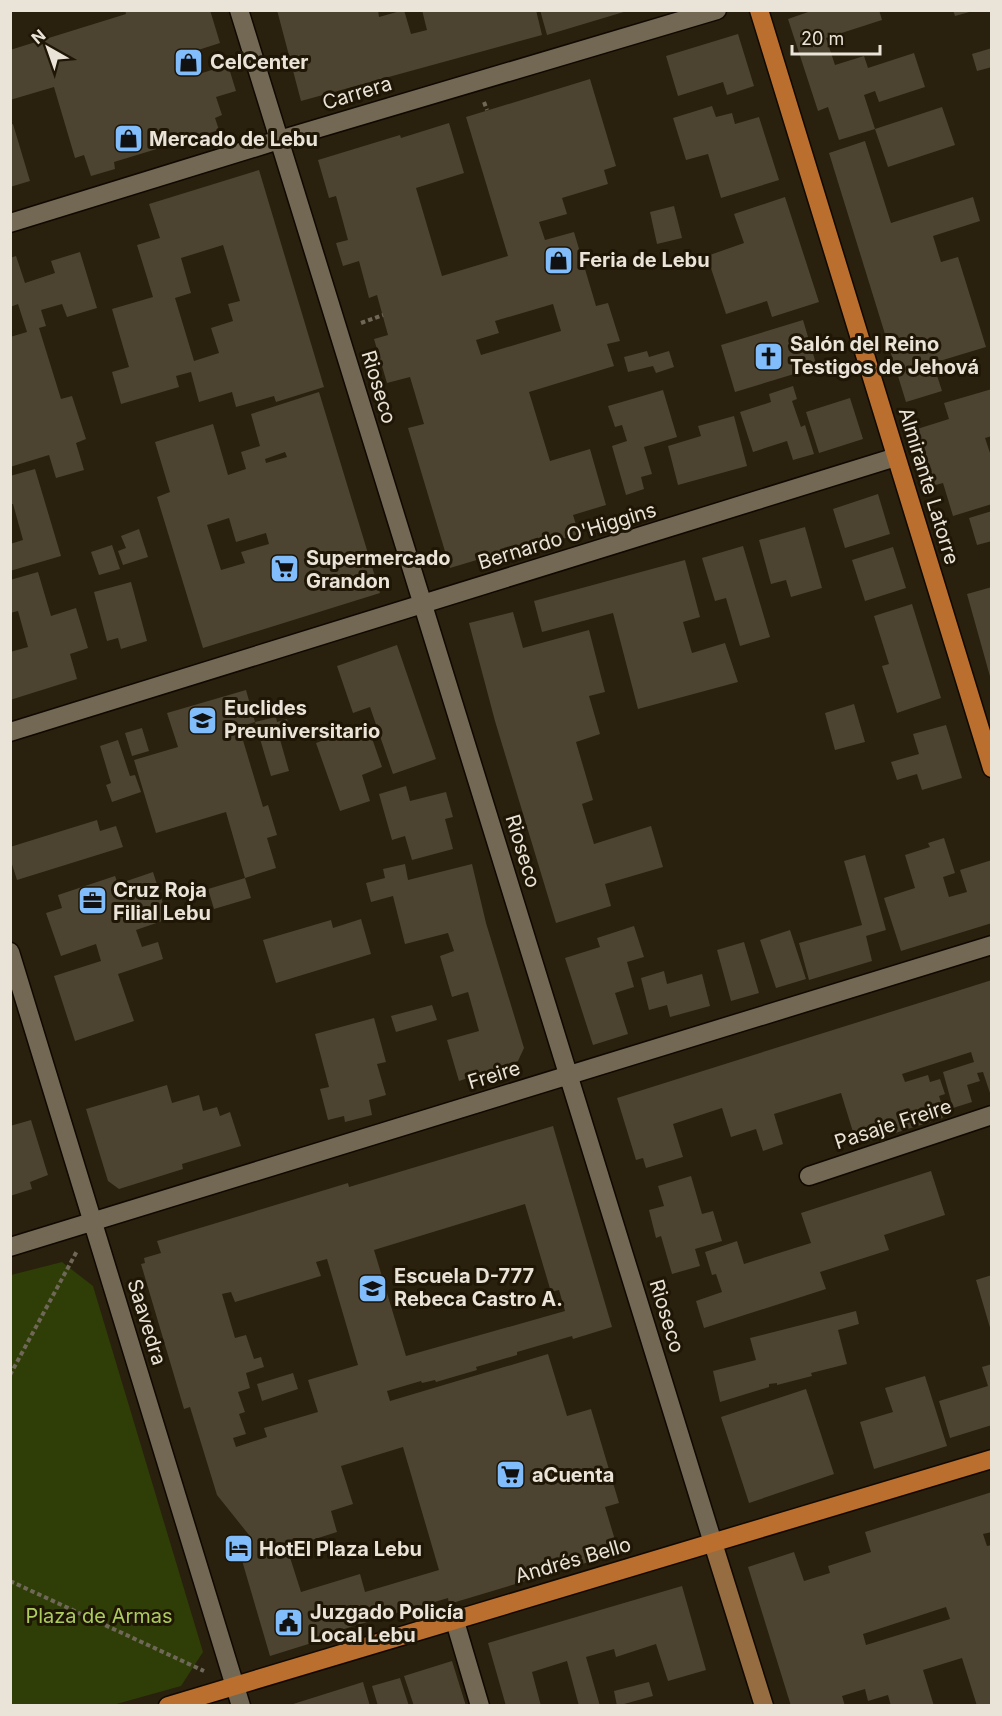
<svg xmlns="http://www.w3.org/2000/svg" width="1002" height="1716" font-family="Inter,sans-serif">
	<rect width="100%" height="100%" fill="#29200e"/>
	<path fill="#2f3d07" d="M62,1262L93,1286L203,1652L181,1686L113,1705H11V1275Z"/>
	<path fill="#4d4331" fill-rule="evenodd" d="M125,10H210L220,43L195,51L202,73L228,65L236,91L216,97L222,115L215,118L219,130L114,162L115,169L91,176L84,155L75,158L54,87L10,100V50L126,14Z
		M277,10H378L379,17L404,10L411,34L427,30L422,10H536L542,35L301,101Z
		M540,10H627V11L547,35Z
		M814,10H879L882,20L826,38L835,65L864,56L868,68L914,53L925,87L879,102L875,91L864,95L875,129L839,140L828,107L818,111L788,19Z
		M953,10H973V11L955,16Z
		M738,34L754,86L727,95L723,82L678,96L666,56Z
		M992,48V67L977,71L972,54Z
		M590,79L616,166L604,170L608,184L562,198L567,214L539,222L545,240L574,232L596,306L608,303L620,341L607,344L614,366L529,392L550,461L590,449L606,505L573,515L579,534L535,547L533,543L450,568L408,428L424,424L410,377L387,383L374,339L388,335L377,295L369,298L359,261L343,266L336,243L348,240L336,196L329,198L318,160L400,135L401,138L449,123L464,173L416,188L442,276L508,256L466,117ZM553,304L561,331L481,355L476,340L499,333L495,321Z
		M712,106L716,117L732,113L735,124L759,117L779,180L721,198L708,154L686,160L673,118Z
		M942,107L955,145L888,167L875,129Z
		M13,124L30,181L10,187V125Z
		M865,141L891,223L973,197L980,221L933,236L941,262L958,257L986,347L933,363L942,391L906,402L829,153Z
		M259,170L324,387L276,402L274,396L236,407L232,392L199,402L191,372L176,376L179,387L121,404L112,372L129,367L112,309L153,297L137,245L160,238L149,204ZM223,245L240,301L228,304L233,321L211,328L219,353L194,361L175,298L191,293L181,258Z
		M785,197L819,302L772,317L767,301L726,314L707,256L744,243L734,214Z
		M674,206L682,238L657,244L650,212Z
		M80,252L97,308L67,317L62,304L41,310L46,326L39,328L61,399L72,396L86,439L76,443L84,470L56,478L49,455L10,467V337L27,332L18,304L10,307V258L16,256L25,283L55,273L51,261Z
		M803,320L817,367L735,392L721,345Z
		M647,351L649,357L669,351L674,367L656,373L653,366L628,372L624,357Z
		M793,386L797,399L792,401L801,427L805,425L814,454L793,460L787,441L753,452L740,412L771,402L769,394Z
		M992,389V436L985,438L992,459V504L953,516L943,483L932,486L914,430L949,419L944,403Z
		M663,390L677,437L644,447L652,474L641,477L644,489L626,495L612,446L627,441L622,425L615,427L608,406Z
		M319,392L380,593L203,648L157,497L170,492L155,442L213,424L228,475L246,469L241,452L260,446L251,414ZM285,452L287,457L266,463L265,459ZM229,518L236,542L266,533L269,544L241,552L245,563L221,570L207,525Z
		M850,398L863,439L819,453L806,412Z
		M734,416L747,466L678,485L668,446L701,436L698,426Z
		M35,469L61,556L10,571V544L23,540L13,504H10V476Z
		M878,494L890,534L845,548L833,509Z
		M992,511V541L977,545L969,518Z
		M805,527L822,588L791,597L786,580L771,584L759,540Z
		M139,529L148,557L123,565L118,551L126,548L121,536Z
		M112,545L120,569L99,575L91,552Z
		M743,546L770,637L740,646L726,598L715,601L702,558Z
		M893,547L906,588L865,601L852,560Z
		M685,560L700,617L683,622L692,653L725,643L738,682L638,709L613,613L542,632L534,601Z
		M38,572L51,616L76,608L88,648L70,654L77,679L10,700V652L28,647L18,611L10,613V580Z
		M131,582L147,641L121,649L118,638L107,641L94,592Z
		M992,587V680H991L967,594Z
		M912,604L941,698L897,713L882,666L889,664L874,616Z
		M513,612L523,648L589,630L605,692L589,696L600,734L576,742L593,800L582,804L594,844L651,826L663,867L605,884L611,906L556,923L495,721L469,623Z
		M397,645L436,759L393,774L370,707L353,713L337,666Z
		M246,690L255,722L239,727L263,807L268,805L277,835L267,838L276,868L245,878L226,812L156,833L134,760L178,747L167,713Z
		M854,704L865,742L835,750L825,713Z
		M276,717L277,722L287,719L291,732L279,736L289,771L271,776L255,722Z
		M367,724L382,767L362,775L370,801L340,811L316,743Z
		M946,725L962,778L922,790L917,774L897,780L891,762L919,754L913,734Z
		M142,728L149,751L132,756L125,733Z
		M118,740L130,776L135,775L141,792L112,802L106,785L111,783L100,746Z
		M406,786L410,801L446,792L453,817L445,819L453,849L412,860L405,836L392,840L379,794Z
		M97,820L100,831L116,826L123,847L17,880L10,858V847Z
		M944,838L955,873L943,877L949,897L967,892L960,870L992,860V923L901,951L884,898L915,888L905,855L930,847L928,843Z
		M865,855L886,930L866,936L872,961L809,980L799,943L862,925L844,861Z
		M405,864L408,880L472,864L486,923L524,1048L518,1061L459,1081L447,1040L479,1031L468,992L452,997L440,956L454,951L448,933L405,944L393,896L371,902L366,883L385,878L383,869Z
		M153,872L168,919L136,930L142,947L158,942L163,959L118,974L134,1021L75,1041L54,976L101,961L96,944L61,956L46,913L62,908L58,895L115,876L118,884Z
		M245,878L251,898L214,909L208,889Z
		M361,919L371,954L276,983L263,940L331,920L333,928Z
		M634,926L644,957L627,962L634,987L615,993L628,1034L593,1045L565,958L600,947L597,938Z
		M790,930L806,979L776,988L760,940Z
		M744,942L759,993L731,1001L717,950Z
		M664,971L667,984L702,974L710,1006L670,1017L667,1005L649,1010L641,978Z
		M992,980V1099L983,1072L977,1073L980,1081L967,1085L972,1102L953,1108L943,1072L974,1062L971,1052L902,1074L905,1082L928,1075L930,1082L940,1079L945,1094L939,1096L942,1105L939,1106L943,1118L857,1145L841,1093L774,1114L783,1144L763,1151L756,1129L731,1137L722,1108L673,1124L683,1157L646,1168L643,1158L636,1160L617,1098Z
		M432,1005L437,1020L396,1032L391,1016Z
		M374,1018L386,1062L377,1064L386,1095L369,1100L372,1115L345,1122L344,1116L328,1120L320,1089L329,1087L315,1034Z
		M167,1085L172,1103L199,1095L203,1111L217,1107L220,1116L230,1112L241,1146L182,1164L183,1169L119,1189L108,1181L86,1109Z
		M31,1120L48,1175L30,1182L32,1189L10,1196V1126Z
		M553,1126L612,1327L573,1339L572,1336L517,1352V1355L476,1367L477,1370L436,1382L435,1380L422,1383L421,1381L387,1391L390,1401L548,1354L567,1416L591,1409L619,1503L605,1507L619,1553L449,1604L448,1598L317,1637L318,1641L270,1656L236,1540L249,1535L217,1495L190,1407L184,1409L141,1264L145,1263L144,1258L161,1253L157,1241L348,1183L349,1187ZM525,1204L551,1292L559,1290L565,1311L406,1356L374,1250ZM327,1259L358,1365L308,1380L318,1412L264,1428L267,1437L236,1447L233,1438L246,1434L239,1414L245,1412L238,1392L250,1388L246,1373L264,1367L261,1357L254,1359L246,1335L235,1338L222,1294L231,1292L235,1302L321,1276L316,1262ZM403,1447L439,1570L365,1592L360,1574L301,1592L287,1548L337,1532L331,1511L353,1504L341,1466Z
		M931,1171L945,1215L884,1235L889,1250L820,1272L826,1289L704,1328L696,1301L722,1292L716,1274L712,1275L705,1252L737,1241L744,1264L811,1243L801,1213Z
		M691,1176L702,1214L713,1211L722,1241L695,1249L700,1266L672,1274L661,1236L656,1238L649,1210L664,1206L658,1186Z
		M992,1275V1330L991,1331L976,1280Z
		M856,1311L859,1324L838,1330L847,1364L811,1373L812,1376L777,1385V1383L769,1384V1387L720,1402L713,1371L756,1360L750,1338Z
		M992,1364V1425L950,1438L939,1401L988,1386L982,1367Z
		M293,1373L298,1389L262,1401L257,1384Z
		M925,1376L947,1446L874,1469L860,1422L893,1412L885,1388Z
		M806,1389L834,1474L749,1503L721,1417Z
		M992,1492V1532L983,1534L987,1546L992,1545V1706H977L962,1658L923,1670L934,1706H891L888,1695L868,1701L865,1689L842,1696L845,1706H791L748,1567L794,1552L804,1581L830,1573L828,1566L871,1552L865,1532ZM946,1607L950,1619L866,1645L863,1634Z
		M682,1586L706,1670L668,1681L656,1644L616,1657L614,1649L586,1657L600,1706H579L567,1661L532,1672L541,1706H506L488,1643Z
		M452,1661L466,1706H414L404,1676Z
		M400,1678L409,1706H378L372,1686Z
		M363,1682L370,1706H290V1705Z
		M649,1682L653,1696L617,1706L614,1691Z"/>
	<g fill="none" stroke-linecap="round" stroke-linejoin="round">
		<defs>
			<path id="street" d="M239,10L713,1543
				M10,223L279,140L717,10
				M10,732L896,457
				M10,952L241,1706
				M809,1176L992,1115
				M10,1247L992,945
				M454,1618L480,1706"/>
			<path id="secondary" d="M713,1543L764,1706"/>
			<path id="primary" d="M759,10L992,768
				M168,1706L992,1459"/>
		</defs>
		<use href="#street" stroke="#110900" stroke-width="21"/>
		<use href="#secondary" stroke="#110900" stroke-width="21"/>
		<use href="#primary" stroke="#110900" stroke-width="21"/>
		<path stroke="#6f6758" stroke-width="4" stroke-dasharray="4.5 3" stroke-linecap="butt" d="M484,102L487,110
			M361,323L383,315
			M10,1375L77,1251
			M10,1581L204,1671"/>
		<use href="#street" stroke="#726854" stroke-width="18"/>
		<use href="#secondary" stroke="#966c41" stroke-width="18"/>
		<use href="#primary" stroke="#ba6f2e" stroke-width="18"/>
	</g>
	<defs>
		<symbol id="shop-square" viewBox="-11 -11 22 22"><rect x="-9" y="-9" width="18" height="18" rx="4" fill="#81bdfa" stroke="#1f1606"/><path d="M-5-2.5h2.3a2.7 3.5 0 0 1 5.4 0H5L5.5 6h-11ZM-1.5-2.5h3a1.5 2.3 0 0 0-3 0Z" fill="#111"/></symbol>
		<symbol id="church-square" viewBox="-11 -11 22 22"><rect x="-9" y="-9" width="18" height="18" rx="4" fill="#81bdfa" stroke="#1f1606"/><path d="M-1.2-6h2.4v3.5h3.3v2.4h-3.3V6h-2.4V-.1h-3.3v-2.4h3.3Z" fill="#111"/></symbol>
		<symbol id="supermarket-square" viewBox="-11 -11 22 22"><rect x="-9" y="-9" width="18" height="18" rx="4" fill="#81bdfa" stroke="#1f1606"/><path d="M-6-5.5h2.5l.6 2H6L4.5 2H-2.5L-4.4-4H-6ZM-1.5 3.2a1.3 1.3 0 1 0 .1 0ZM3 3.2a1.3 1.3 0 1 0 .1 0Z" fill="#111"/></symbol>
		<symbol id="university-square" viewBox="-11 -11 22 22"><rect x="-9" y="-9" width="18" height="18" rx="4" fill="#81bdfa" stroke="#1f1606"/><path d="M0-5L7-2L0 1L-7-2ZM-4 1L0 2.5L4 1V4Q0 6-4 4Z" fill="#111"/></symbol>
		<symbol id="office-square" viewBox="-11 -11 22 22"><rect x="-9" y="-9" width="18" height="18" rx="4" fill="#81bdfa" stroke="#1f1606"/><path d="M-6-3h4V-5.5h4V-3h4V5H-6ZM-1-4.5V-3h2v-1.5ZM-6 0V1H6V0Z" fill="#111"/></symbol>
		<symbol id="school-square" viewBox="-11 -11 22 22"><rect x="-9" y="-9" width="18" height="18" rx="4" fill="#81bdfa" stroke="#1f1606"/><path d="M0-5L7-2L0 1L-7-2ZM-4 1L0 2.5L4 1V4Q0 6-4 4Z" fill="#111"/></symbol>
		<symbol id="hotel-square" viewBox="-11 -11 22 22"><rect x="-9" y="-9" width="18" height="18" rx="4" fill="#81bdfa" stroke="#1f1606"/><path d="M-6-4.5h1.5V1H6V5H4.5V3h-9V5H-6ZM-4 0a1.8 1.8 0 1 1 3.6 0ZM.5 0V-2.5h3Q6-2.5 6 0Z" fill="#111"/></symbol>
		<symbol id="civic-square" viewBox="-11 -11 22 22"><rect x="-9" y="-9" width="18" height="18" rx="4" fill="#81bdfa" stroke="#1f1606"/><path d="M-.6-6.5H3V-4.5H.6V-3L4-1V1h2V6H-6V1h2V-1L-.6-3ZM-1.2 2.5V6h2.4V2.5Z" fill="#111"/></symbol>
	</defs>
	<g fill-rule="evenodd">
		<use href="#shop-square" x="172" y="46" width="33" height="33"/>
		<use href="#shop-square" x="112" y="122" width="33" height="33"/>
		<use href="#shop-square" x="542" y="244" width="33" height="33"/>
		<use href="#church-square" x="752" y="340" width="33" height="33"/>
		<use href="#supermarket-square" x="268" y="552" width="33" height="33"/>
		<use href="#university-square" x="186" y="704" width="33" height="33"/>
		<use href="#office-square" x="76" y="884" width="33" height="33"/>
		<use href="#school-square" x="356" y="1272" width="33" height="33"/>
		<use href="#supermarket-square" x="494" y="1458" width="33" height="33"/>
		<use href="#hotel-square" x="222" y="1532" width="33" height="33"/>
		<use href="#civic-square" x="272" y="1606" width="33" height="33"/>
	</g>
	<g text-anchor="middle" stroke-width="6" stroke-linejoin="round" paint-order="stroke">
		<g font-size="20" font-weight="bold" fill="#e9e3d8" stroke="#1f1606" text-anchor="start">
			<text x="210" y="69">CelCenter</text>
			<text x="149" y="146">Mercado de Lebu</text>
			<text x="579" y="267">Feria de Lebu</text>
			<text x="790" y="351">Salón del Reino<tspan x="790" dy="23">Testigos de Jehová</tspan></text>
			<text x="306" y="565">Supermercado<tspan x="306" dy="23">Grandon</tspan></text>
			<text x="224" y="715">Euclides<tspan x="224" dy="23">Preuniversitario</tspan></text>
			<text x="113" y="897">Cruz Roja<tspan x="113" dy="23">Filial Lebu</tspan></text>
			<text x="394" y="1283">Escuela D-777<tspan x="394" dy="23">Rebeca Castro A.</tspan></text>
			<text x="532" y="1482">aCuenta</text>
			<text x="259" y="1556">HotEl Plaza Lebu</text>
			<text x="310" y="1619">Juzgado Policía<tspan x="310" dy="23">Local Lebu</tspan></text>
		</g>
		<g font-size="20" fill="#e9e3d8" stroke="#1f1606">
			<text transform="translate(357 93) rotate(-17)" y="7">Carrera</text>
			<text transform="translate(379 387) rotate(73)" y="7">Rioseco</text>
			<text transform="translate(929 486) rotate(73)" y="7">Almirante Latorre</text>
			<text transform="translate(567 536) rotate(-17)" y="7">Bernardo O'Higgins</text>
			<text transform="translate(523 851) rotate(73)" y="7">Rioseco</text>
			<text transform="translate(494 1075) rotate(-17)" y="7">Freire</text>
			<text transform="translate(893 1124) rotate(-18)" y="7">Pasaje Freire</text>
			<text transform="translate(667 1316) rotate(73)" y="7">Rioseco</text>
			<text transform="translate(147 1322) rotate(73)" y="7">Saavedra</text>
			<text transform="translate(573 1560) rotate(-16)" y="7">Andrés Bello</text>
		</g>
		<g font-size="20" fill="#accd5e" stroke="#1f1606">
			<text x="99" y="1623">Plaza de Armas</text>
		</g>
	</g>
	<rect width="1002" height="1716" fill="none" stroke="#e9e3d8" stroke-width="24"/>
	<g transform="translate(48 48) rotate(320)" stroke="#1f1606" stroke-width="4.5" paint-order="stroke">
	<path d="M0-4.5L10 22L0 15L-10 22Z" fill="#e9e3d8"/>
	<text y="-9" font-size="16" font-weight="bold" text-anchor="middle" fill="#e9e3d8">N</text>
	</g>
	<path d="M792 45v9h88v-9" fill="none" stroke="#e9e3d8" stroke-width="3"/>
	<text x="801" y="45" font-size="18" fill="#e9e3d8" stroke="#1f1606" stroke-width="4.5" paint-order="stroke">20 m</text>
</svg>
